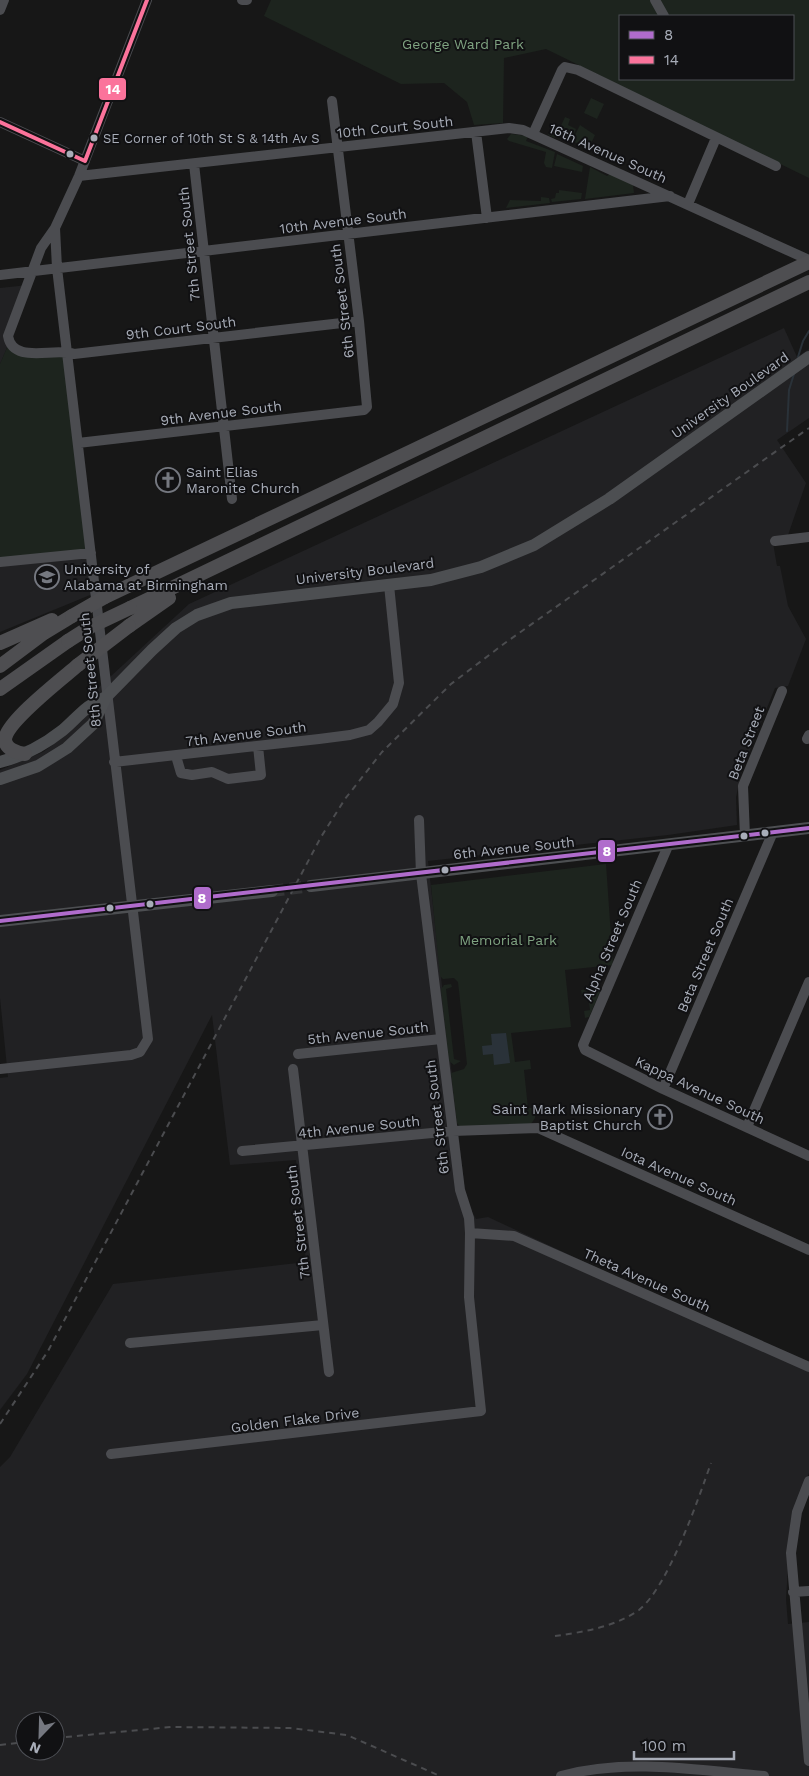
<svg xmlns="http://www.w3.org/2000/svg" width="809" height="1776" font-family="'Work Sans',sans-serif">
	<rect width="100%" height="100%" fill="#171717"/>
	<path fill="#212123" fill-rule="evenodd" d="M28,285L9,343L0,364V288Z
		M784,328L797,357L809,349V418L777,440L806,483L788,535L772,537L777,566H780L788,606L806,639L788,686L775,688L742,770L736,797L737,825L668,835L428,861L466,1201L476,1219L488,1217L809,1366V1473L791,1519L786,1599L788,1624L809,1622V1776H0V1467L10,1457L113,1284L306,1262L296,1160L230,1165L212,1015L27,1374L0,1410V1078L8,1077L0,998V770L43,752L71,731L97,689L189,604ZM25,1721H55V1751H25Z
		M91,553L95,593L0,632V562Z"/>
	<path fill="#1d241e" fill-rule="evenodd" d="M271,0H809V178L546,49L504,58L503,123L474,125L467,102L444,83L401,84L264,16ZM620,16H793V79H620Z
		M591,98L604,104L597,119L584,113Z
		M565,117L570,119L568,125L576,129L571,141L557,135L555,138L548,135L553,124L560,128Z
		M580,125L595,135L589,148L572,141Z
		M511,134L528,136L526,141L555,152L552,168L546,167L544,163L546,152L509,141L507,139Z
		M557,154L583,166L582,172L554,166Z
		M590,167L607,176L611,173L633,185L634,193L585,199Z
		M559,190L582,193L581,199L552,202L551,199L555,198L556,193H559Z
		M541,197L549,198L550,203L506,208L510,200L541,201Z
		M9,343L18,350L68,352L91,553L0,562V364Z
		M606,864L613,965L565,970L571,1027L511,1033L515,1062L530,1060L531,1069L524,1070L528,1108H535V1118L531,1124L460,1127L457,1123L451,1073L464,1069L467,1064L458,982L454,978L443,979L440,976L431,885Z
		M451,984L452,987L446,989L454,1059L461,1061L454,1065L449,1061L441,989L444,985Z
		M599,987L601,990L589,1017L585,1018L584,1011L590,1010L588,995H582L581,990L587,989L588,994L598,992Z"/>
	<path fill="#2a3239" d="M506,1033L510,1063L494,1065L493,1054L483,1055L482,1046L492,1045L491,1034Z"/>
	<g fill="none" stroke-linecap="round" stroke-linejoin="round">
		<path stroke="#2a3239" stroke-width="2" d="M798,357L803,341L809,331
			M787,431L789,390L794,374"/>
		<path stroke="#343537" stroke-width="12" stroke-dasharray="12 6" stroke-linecap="butt" d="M272,891L311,886"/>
		<path stroke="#4b4c50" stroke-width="10" d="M147,0L79,176L55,228L41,248L8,336C13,365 54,347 74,354L359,321
			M242,0H247
			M655,0L664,16
			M0,10L4,0
			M0,122L85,161
			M476,132L487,218
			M533,134L562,70L565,67L578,70L776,166
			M194,164L232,499
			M79,176L509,128L523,130L809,260
			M688,204L716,138
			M0,275L670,196
			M78,443L364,410L367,407L359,321L332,101
			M775,541L809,537
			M0,562L91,553
			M807,739L809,735
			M176,756L181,773L192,775L212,772L228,779L261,775L258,746
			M114,762L319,739L350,735L369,730L378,722L393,704L399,683L389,585
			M745,836L743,786L782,691
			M668,846L583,1045L585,1050L663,1089L809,1156
			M298,1054L441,1039
			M0,1069L131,1055L140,1052L148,1039L57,268L55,228
			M293,1069L329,1372
			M663,1089L773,832
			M747,1127L809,982
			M242,1151L453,1131L538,1128L809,1250
			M470,1233L514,1236L809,1367
			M130,1343L323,1325
			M111,1454L481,1411L469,1297L470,1233L469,1218L460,1190L421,874L419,820
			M809,1481L797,1512L791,1553L809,1761
			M793,1592L809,1591
			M561,1776C626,1758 698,1770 764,1776"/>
		<path stroke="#4d4f52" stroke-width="12" d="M0,762C24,756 44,745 63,730C79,716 86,705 106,697
			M0,779L38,766L67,748L93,724L106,697L152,650L176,628L197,615L231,603L431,580L481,567L534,545L609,499L809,357
			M311,886L809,828
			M0,921L272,891"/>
		<path stroke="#4e4e51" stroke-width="14" d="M105,597L809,262
			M130,608L809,282
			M129,626L169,598
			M0,643L52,620
			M0,666L44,633L72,616
			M0,689L68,641
			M25,754C17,753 5,749 5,739C7,721 63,678 78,665"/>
		<path stroke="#4b4c4f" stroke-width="2" stroke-dasharray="6 5" stroke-linecap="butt" d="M0,1424L48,1351L321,837L345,799L382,752L451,684L505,643L809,428
			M555,1636C583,1632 615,1627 639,1610C668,1587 698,1500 711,1463
			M55,1738L171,1727L290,1728L347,1735L440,1776
			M0,1745L25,1742"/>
		<path stroke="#4e4e51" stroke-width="14" d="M72,616L105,597
			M68,641L90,627L130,608
			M78,665L129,626"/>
		<defs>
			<path id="bus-1" d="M0,921L809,828"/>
			<path id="bus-2" d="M0,122L85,161L147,0"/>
		</defs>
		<use href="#bus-1" stroke="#111113" stroke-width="8"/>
		<use href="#bus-2" stroke="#111113" stroke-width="8"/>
		<use href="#bus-1" stroke="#b06ccc" stroke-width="4"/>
		<use href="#bus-2" stroke="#fb739b" stroke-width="4"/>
	</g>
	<defs>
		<symbol id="church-ring" viewBox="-11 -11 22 22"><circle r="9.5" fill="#111113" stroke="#757880" stroke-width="1.5"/><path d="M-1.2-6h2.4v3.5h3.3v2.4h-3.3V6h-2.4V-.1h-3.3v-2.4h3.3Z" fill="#757880"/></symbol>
		<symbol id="university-ring" viewBox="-11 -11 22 22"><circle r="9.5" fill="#111113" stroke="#757880" stroke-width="1.5"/><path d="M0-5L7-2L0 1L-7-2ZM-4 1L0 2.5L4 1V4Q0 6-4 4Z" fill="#757880"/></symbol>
	</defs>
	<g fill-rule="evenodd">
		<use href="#church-ring" x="154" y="466" width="28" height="28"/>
		<use href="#university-ring" x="33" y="563" width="28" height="28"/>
		<use href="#church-ring" x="646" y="1103" width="28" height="28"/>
	</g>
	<g fill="#a8adb8" stroke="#111113" stroke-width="2">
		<circle cx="94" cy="138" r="4.5"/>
		<circle cx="70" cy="154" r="4.5"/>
		<circle cx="765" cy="833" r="4.5"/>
		<circle cx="744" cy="836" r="4.5"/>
		<circle cx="445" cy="870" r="4.5"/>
		<circle cx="150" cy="904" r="4.5"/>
		<circle cx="110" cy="908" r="4.5"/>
	</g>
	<g text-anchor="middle" stroke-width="4" stroke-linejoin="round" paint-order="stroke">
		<g font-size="13" fill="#a8adb8" stroke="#111113" text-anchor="start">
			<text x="103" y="143">SE Corner of 10th St S &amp; 14th Av S</text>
		</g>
		<g font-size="14" fill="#7fa381" stroke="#111113">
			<text x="463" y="49">George Ward Park</text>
			<text x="508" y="945">Memorial Park</text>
		</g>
		<g font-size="14" fill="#a8adb8" stroke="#111113">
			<text transform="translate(395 127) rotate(-6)" y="5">10th Court South</text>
			<text transform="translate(608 153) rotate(24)" y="5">16th Avenue South</text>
			<text transform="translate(343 221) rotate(-7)" y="5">10th Avenue South</text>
			<text transform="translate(189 244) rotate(-96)" y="5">7th Street South</text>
			<text transform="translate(342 301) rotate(-97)" y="5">6th Street South</text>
			<text transform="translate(181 328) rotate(-7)" y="5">9th Court South</text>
			<text transform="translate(730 395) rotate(-35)" y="5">University Boulevard</text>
			<text transform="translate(221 413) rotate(-7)" y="5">9th Avenue South</text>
			<text transform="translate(365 571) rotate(-7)" y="5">University Boulevard</text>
			<text transform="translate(90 670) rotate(-96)" y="5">8th Street South</text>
			<text transform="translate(246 734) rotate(-7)" y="5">7th Avenue South</text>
			<text transform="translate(746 743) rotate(-69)" y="5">Beta Street</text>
			<text transform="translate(514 848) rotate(-6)" y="5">6th Avenue South</text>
			<text transform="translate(612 940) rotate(-67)" y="5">Alpha Street South</text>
			<text transform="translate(705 955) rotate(-67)" y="5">Beta Street South</text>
			<text transform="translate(368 1033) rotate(-6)" y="5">5th Avenue South</text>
			<text transform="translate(700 1090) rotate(25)" y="5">Kappa Avenue South</text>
			<text transform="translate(437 1117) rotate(-97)" y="5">6th Street South</text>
			<text transform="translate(359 1127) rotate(-6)" y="5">4th Avenue South</text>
			<text transform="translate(679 1176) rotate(24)" y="5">Iota Avenue South</text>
			<text transform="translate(298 1222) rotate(-97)" y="5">7th Street South</text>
			<text transform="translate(647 1280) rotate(24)" y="5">Theta Avenue South</text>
			<text transform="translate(295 1420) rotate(-7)" y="5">Golden Flake Drive</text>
		</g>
		<g font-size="14" fill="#a8adb8" stroke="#111113" text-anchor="start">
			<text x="186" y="477">Saint Elias<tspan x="186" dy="16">Maronite Church</tspan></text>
			<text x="64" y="574">University of<tspan x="64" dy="16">Alabama at Birmingham</tspan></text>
			<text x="642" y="1114" text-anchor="end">Saint Mark Missionary<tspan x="642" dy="16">Baptist Church</tspan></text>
		</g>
	</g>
	<g stroke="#111113" stroke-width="2">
		<rect x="98" y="77" width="29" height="24" rx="5" fill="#fb739b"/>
		<rect x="597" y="839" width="19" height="24" rx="5" fill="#b06ccc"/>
		<rect x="193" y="886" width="19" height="24" rx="5" fill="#b06ccc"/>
	</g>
	<g font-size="14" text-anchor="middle" font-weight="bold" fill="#fff">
		<text x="113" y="94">14</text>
		<text x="607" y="856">8</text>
		<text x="202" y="903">8</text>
	</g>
	<rect x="619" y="15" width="175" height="65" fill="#111113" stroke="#4d4f55"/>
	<rect x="629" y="31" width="25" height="8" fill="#b06ccc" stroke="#4d4f55"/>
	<text x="664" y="40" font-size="15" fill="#a8adb8">8</text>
	<rect x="629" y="56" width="25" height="8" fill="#fb739b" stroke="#4d4f55"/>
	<text x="664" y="65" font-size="15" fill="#a8adb8">14</text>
	<g transform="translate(40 1736) rotate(203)"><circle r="24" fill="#111113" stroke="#4d4f55"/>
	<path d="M0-4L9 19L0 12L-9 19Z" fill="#757880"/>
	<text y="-8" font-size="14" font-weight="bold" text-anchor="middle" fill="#a8adb8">N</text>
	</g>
	<path d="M634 1751v8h100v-8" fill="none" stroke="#a8adb8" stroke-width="2.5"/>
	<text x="642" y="1751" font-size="15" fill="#a8adb8" stroke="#111113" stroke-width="4" paint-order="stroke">100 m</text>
</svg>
